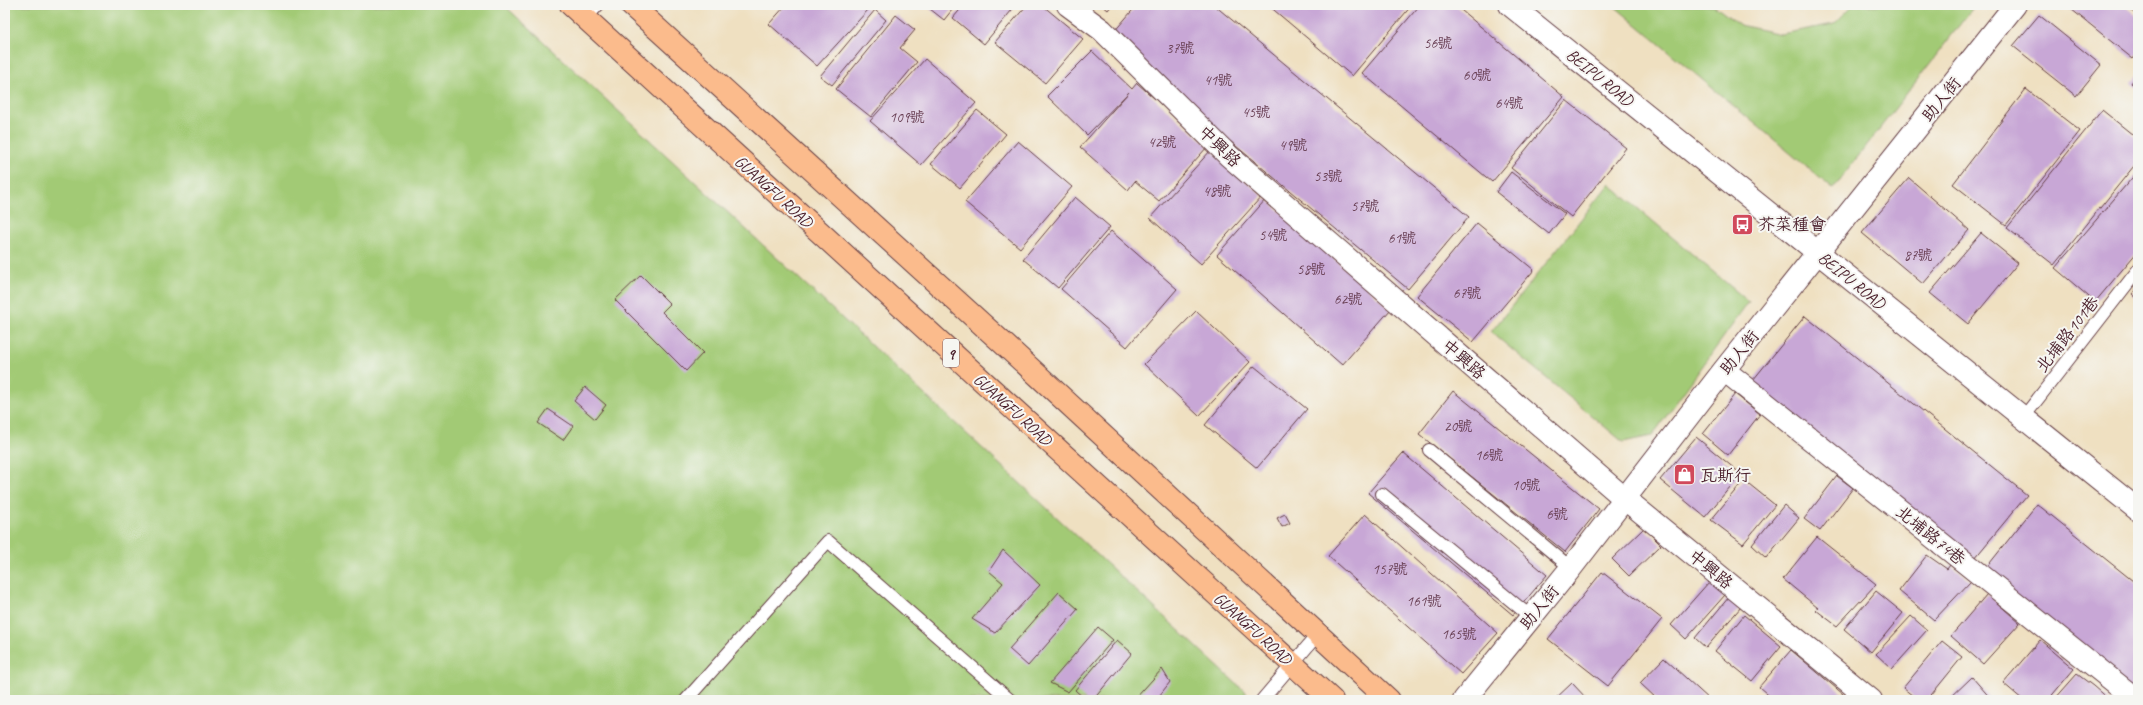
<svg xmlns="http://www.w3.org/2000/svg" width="2143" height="705" font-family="Caveat,'LXGW WenKai TC',sans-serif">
	<rect width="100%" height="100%" fill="#f6f6f2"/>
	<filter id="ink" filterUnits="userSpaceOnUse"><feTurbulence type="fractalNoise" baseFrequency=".025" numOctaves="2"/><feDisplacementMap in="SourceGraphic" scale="8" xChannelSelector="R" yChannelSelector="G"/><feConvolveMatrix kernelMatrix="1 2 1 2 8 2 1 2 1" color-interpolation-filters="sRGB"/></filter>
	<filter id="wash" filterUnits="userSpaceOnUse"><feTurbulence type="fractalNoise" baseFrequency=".012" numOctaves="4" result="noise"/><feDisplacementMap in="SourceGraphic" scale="16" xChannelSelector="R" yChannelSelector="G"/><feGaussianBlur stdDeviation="0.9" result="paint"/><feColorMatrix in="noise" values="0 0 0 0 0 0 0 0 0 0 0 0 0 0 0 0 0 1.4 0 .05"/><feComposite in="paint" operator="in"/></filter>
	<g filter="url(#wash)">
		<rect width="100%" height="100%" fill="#efe0c1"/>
		<path fill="#a2ca75" stroke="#767450" d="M5,5H504L1254,700H5Z
			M1613,5H1713L1740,25L1781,34L1834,24L1853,5H1975L1833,189Z
			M1609,184L1749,302L1652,436L1623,442L1491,332Z"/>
		<g id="blocks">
			<path fill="#c8a7d6" d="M786,5H863L868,10L817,66L769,24Z
				M925,5H956L944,20Z
				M964,5H1016L984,44L953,18Z
				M1027,5H1042L1083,39L1045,83L995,42Z
				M1102,5H1112L1108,10Z
				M1137,5H1214L1469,217L1408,289L1183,102L1113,33Z
				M1268,5H1412L1352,76Z
				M1420,5H1455L1564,97L1492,182L1362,73Z
				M2066,5H2124L2138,16V53L2133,59Z
				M875,10L886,20L832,85L820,76Z
				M896,15L915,30L900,48L917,62L871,117L836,89Z
				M2039,15L2101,65L2076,96L2013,46Z
				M1092,51L1132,89L1137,83L1208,146L1159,201L1135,181L1128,190L1080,147L1129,92L1087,135L1047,96Z
				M925,59L976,103L921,165L870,121Z
				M2138,74V89L2131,83Z
				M2026,89L2080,131L2006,225L1953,184Z
				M1566,100L1626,148L1571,217L1511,168Z
				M977,110L1006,134L960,188L931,164Z
				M2102,110L2138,139V161L2054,265L2007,228Z
				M1018,141L1072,187L1020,248L965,202Z
				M1211,150L1262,196L1201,264L1150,218Z
				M2138,171V251L2095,302L2055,268Z
				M1511,172L1565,214L1549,234L1496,192Z
				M1909,178L1969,230L1923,284L1862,233Z
				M1075,197L1110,227L1058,288L1023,259Z
				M1266,199L1391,309L1342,365L1217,255Z
				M1477,223L1534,270L1473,342L1417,296Z
				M1111,231L1177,289L1127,347L1061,289Z
				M1981,233L2018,263L1968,324L1930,293Z
				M641,275L670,304L662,312L703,353L686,371L615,300Z
				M2138,287V299L2132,294Z
				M1196,311L1250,362L1199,416L1144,364Z
				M1805,316L2027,495L1970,564L1749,385Z
				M1254,366L1307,409L1257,468L1205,425Z
				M585,387L606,405L595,419L574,401Z
				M1453,391L1599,509L1565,552L1419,434Z
				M1735,394L1760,414L1728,455L1703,434Z
				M548,409L573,426L563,440L538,423Z
				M1696,437L1741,474L1705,517L1660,480Z
				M1403,453L1547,575L1513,615L1368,493Z
				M1837,476L1853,488L1820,531L1804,519Z
				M1744,480L1775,505L1743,544L1711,520Z
				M2037,504L2138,585V700L1982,573Z
				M1784,505L1799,518L1766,558L1752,545Z
				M1285,514L1290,523L1282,527L1277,518Z
				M1365,514L1498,633L1461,674L1328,556Z
				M1644,528L1661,545L1629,576L1612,559Z
				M1817,537L1876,584L1837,626L1816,610L1818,608L1783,579Z
				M1003,550L1040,585L995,633L972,619L1003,583L989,571Z
				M1927,555L1947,569L1950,565L1971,581L1934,620L1899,591Z
				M1602,572L1662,619L1608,686L1548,639Z
				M1709,582L1725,595L1686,639L1671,625Z
				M1876,591L1903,613L1871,652L1844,629Z
				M1059,592L1078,609L1028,666L1009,649Z
				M1987,594L2020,623L1983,664L1951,636Z
				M1729,597L1741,607L1706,648L1695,638Z
				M1744,615L1781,646L1752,681L1715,651Z
				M1911,616L1927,630L1892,669L1876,654Z
				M1098,627L1113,640L1068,692L1050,683Z
				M1117,640L1132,653L1093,700H1086L1075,690Z
				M2040,640L2074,669L2048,700H2023L2003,683Z
				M1942,641L1962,657L1927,700H1918L1903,688Z
				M1791,650L1850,700H1774L1759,687Z
				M1664,658L1710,700H1658L1640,683Z
				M1162,669L1170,682L1156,700H1134Z
				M2077,674L2093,686L2109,700H2054Z
				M1972,677L1992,700H1948Z
				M1572,683L1588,700H1554Z"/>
		</g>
	</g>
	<g filter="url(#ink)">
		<use href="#blocks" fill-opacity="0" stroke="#633c42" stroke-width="1"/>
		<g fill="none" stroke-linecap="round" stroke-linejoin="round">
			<defs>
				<path id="lane" d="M586,18L598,5
					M2023,418L2138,270
					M1429,450L1571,568
					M1382,494L1531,617
					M686,700L828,541L1010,700
					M1262,700L1318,634"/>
				<path id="street" d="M1068,5L1102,30L1229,156L1624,498L1871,700
					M1510,5L2138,510
					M1724,370L2137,700
					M1464,700L1571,568L1724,370L2015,5"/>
				<path id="primary" d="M571,5L1332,700
					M631,5L1006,346L1389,700"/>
			</defs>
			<use href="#lane" stroke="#633c42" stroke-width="14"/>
			<use href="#street" stroke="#633c42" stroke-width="24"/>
			<use href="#primary" stroke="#633c42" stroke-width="24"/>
			<use href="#lane" stroke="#fff" stroke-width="12"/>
			<use href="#street" stroke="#fff" stroke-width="22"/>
			<use href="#primary" stroke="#fbbb8c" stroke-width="22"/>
		</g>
	</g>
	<defs>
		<symbol id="bus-square" viewBox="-11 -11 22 22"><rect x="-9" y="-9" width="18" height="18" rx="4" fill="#d1495b" stroke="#f6f6f2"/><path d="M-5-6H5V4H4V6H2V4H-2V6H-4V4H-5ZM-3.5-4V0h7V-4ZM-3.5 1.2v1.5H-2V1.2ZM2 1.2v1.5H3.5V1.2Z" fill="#fff"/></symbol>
		<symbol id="shop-square" viewBox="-11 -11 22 22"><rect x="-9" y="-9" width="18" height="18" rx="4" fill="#d1495b" stroke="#f6f6f2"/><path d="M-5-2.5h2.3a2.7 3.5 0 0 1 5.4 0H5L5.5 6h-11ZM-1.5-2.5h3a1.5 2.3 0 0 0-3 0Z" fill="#fff"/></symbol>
	</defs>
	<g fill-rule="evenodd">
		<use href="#bus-square" x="1730" y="212" width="25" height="25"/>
		<use href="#shop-square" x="1672" y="462" width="25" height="25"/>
	</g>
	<g text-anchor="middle" stroke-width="4" stroke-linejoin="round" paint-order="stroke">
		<g font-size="15" fill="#6a4156">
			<text x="1438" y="48">56號</text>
			<text x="1180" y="53">37號</text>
			<text x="1477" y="80">60號</text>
			<text x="1218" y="85">41號</text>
			<text x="1509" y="108">64號</text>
			<text x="1256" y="117">45號</text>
			<text x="907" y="122">109號</text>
			<text x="1162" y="147">42號</text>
			<text x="1293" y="150">49號</text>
			<text x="1328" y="181">53號</text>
			<text x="1217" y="196">48號</text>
			<text x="1365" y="211">57號</text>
			<text x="1273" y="240">54號</text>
			<text x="1402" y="243">61號</text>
			<text x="1918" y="260">87號</text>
			<text x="1311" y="274">58號</text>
			<text x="1467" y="298">67號</text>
			<text x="1348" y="304">62號</text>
			<text x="1458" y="431">20號</text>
			<text x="1489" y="460">16號</text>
			<text x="1526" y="490">10號</text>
			<text x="1557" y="519">6號</text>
			<text x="1390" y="574">157號</text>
			<text x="1424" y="606">161號</text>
			<text x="1459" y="639">165號</text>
		</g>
		<rect fill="#f6f6f2" stroke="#7e6067" stroke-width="1" x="943" y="339" width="16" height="28" rx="3"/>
		<g font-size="16" font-weight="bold" fill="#4a1f2b">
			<text x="951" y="359">9</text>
		</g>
		<g font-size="17" fill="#4a1f2b" stroke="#f6f6f2">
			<text transform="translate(1600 77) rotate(39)" y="6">BEIPU ROAD</text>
			<text transform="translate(1941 99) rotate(-51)" y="6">助人街</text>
			<text transform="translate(1220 146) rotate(44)" y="6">中興路</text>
			<text transform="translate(774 191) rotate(42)" y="6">GUANGFU ROAD</text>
			<text transform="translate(1852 280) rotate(39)" y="6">BEIPU ROAD</text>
			<text transform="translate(2067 334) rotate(-52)" y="6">北埔路101巷</text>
			<text transform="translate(1739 352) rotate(-51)" y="6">助人街</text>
			<text transform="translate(1464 359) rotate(41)" y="6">中興路</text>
			<text transform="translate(1013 409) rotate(42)" y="6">GUANGFU ROAD</text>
			<text transform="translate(1931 535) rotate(39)" y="6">北埔路74巷</text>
			<text transform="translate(1711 569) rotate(39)" y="6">中興路</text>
			<text transform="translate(1539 607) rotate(-51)" y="6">助人街</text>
			<text transform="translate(1253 628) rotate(42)" y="6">GUANGFU ROAD</text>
		</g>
		<g font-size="17" fill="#4a1f2b" stroke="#f6f6f2" text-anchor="start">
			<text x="1758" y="230">芥菜種會</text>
			<text x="1700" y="481">瓦斯行</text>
		</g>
	</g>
	<rect width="2143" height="705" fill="none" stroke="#f6f6f2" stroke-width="20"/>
</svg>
